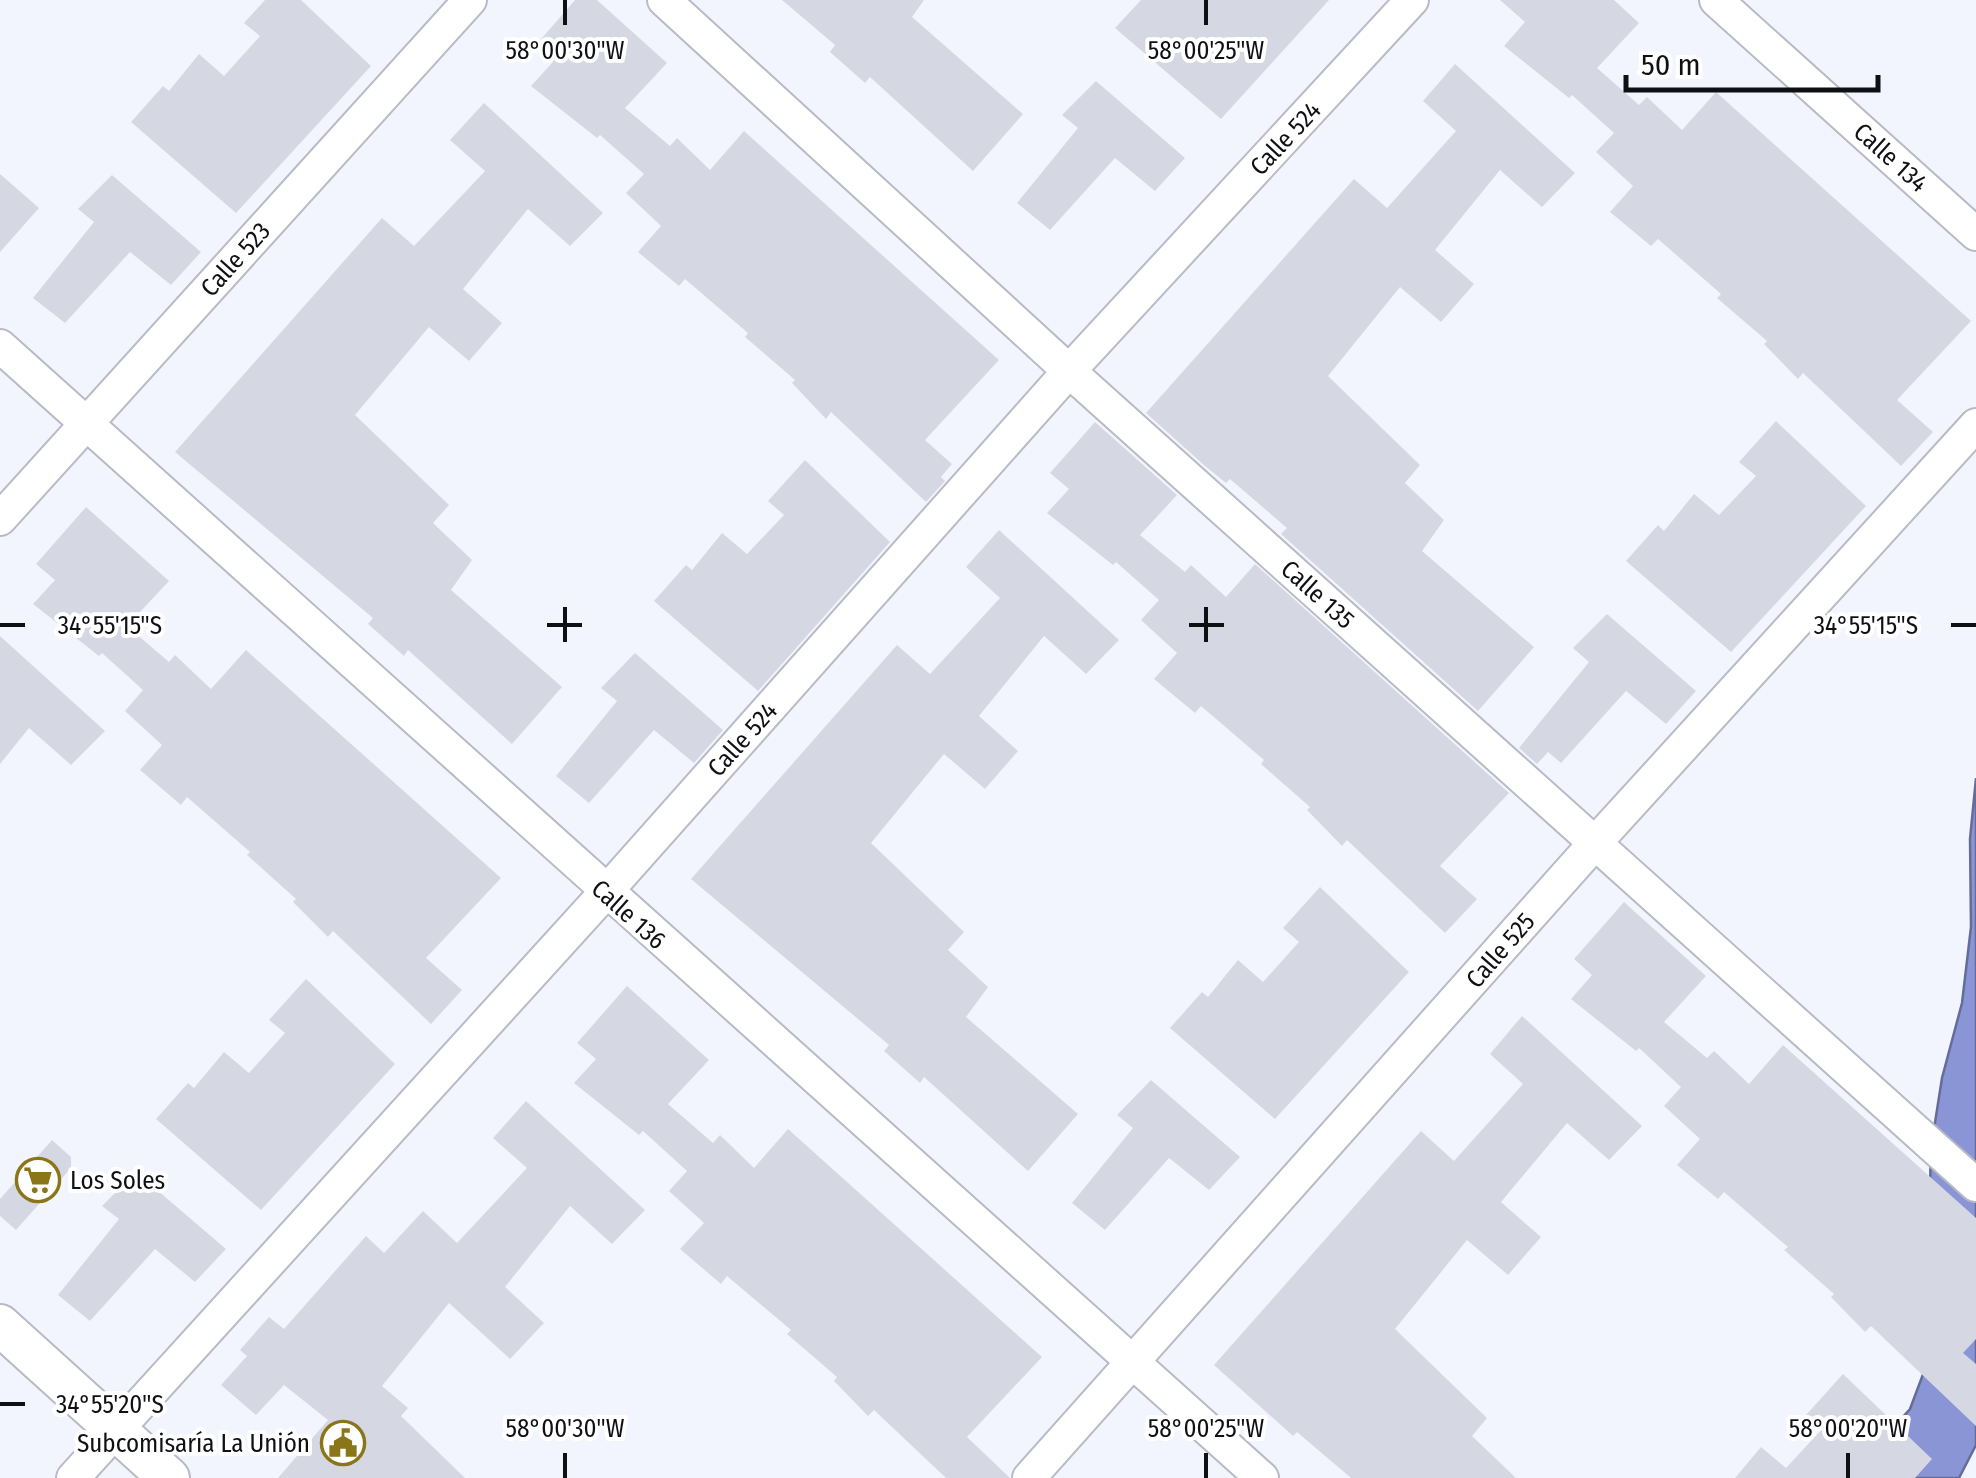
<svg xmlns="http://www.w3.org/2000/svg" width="1976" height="1478" font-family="'Fira Sans Condensed',sans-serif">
	<rect width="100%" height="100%" fill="#f3f5fe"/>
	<path fill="#8995d4" stroke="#646d9a" stroke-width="2.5" d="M1976,778V1445L1959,1478H1848L1910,1409L1925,1369L1931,1148L1942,1078L1962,1003L1971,927L1970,839Z"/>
	<path fill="#d5d8e3" d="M265,0H301L371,66L236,213L131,122L163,86L169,91L199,54L224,76L260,36L244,23Z
		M575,0H597L667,63L625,108L670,146L677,138L710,170L744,131L999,360L925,440L952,464L941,477L945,481L926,502L831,412L826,419L792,383L795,380L745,337L748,333L685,279L679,286L638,252L661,226L626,193L644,174L600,135L597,138L531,86L553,62L535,46Z
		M782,0H924L912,17L1023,114L973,171L870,77L865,83L830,52L835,45Z
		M1141,0H1329L1221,119L1115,28Z
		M1500,0H1614L1639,23L1597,68L1639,105L1647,97L1682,130L1716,92L1971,321L1897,400L1933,432L1901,466L1803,373L1798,379L1764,344L1767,341L1717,298L1721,294L1658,239L1651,246L1610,212L1633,186L1596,152L1614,133L1572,95L1569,98L1504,46L1525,22Z
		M1455,64L1575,173L1542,207L1500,170L1435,250L1474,284L1441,322L1400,287L1328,376L1420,465L1405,483L1444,520L1422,551L1534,647L1478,711L1281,534L1287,528L1230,479L1226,483L1205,466L1146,413L1354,179L1387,208L1456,131L1423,101Z
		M1096,81L1185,158L1155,191L1115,158L1050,230L1017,203L1078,128L1062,115Z
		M484,103L603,213L570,246L528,209L463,289L502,323L469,361L429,327L355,415L449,505L433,523L472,560L451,590L562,687L512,744L408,650L404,656L368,624L373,618L175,452L382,218L414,246L485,171L450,140Z
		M0,174L39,208L0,252Z
		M112,175L201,252L171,285L130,252L65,323L33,298L94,222L78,209Z
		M1776,421L1866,506L1731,652L1626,561L1658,525L1664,531L1694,494L1719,515L1756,476L1739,462Z
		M1095,422L1177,495L1140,535L1185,572L1191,565L1226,597L1255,564L1509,793L1440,866L1477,899L1445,933L1347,840L1342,846L1307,810L1310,807L1261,764L1264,760L1201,706L1195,713L1154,679L1177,653L1141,620L1159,600L1116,562L1113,565L1047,513L1069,489L1050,473Z
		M805,460L890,542L758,691L654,601L686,565L692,570L722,533L747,554L784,515L768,501Z
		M86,507L169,581L127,626L169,662L175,655L211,689L246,650L501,878L426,958L462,990L431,1024L333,931L328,937L293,902L296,899L247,855L250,852L187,797L181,805L140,770L162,745L125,711L143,690L102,653L99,656L33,604L55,580L36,564Z
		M999,530L1119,640L1086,674L1044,636L979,716L1018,751L985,789L944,754L871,843L964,932L948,950L988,987L966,1017L1078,1114L1028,1171L924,1077L920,1083L884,1051L889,1045L691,879L897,645L930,674L1000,598L966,567Z
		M1607,614L1696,691L1666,724L1626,691L1561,763L1548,752L1537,764L1519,748L1589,662L1573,648Z
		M0,636L105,731L71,765L29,728L0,764Z
		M635,653L723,730L694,763L654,730L589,803L556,776L617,701L601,688Z
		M1320,887L1409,972L1275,1119L1170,1028L1202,992L1208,997L1238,960L1263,982L1299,942L1283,928Z
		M1624,902L1706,976L1664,1022L1707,1058L1714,1051L1749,1084L1783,1045L1976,1218V1339L1963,1353L1976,1364V1426L1871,1326L1865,1332L1831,1297L1834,1294L1784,1250L1788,1247L1724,1192L1718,1199L1677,1165L1700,1139L1664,1106L1681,1087L1639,1048L1636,1051L1571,999L1592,975L1574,959Z
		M306,979L395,1064L261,1210L156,1119L188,1083L194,1088L224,1052L249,1073L285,1033L269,1020Z
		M627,986L709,1060L668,1104L713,1143L720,1135L754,1168L788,1129L1042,1357L967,1437L1010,1478H946L874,1410L868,1416L834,1381L837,1377L787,1334L791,1330L727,1276L721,1284L680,1249L704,1223L669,1191L687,1171L643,1131L639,1135L574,1083L596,1059L577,1043Z
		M1522,1016L1642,1126L1609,1160L1567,1123L1501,1202L1541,1237L1508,1275L1467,1240L1395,1329L1487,1418L1472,1436L1516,1478H1351L1297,1432L1293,1436L1214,1365L1421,1131L1454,1161L1523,1084L1490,1054Z
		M1151,1080L1240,1157L1209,1190L1169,1158L1105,1230L1072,1203L1133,1128L1117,1115Z
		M526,1101L645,1210L612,1244L570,1206L505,1287L544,1323L510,1359L449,1303L382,1386L408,1408L401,1416L465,1478H278L328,1420L284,1385L256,1415L221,1385L247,1356L240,1350L269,1317L284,1329L366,1236L384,1253L423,1211L457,1243L527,1168L493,1138Z
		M52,1140L71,1157V1168L16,1230L0,1216V1199Z
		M136,1172L226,1249L195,1282L155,1249L90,1321L58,1295L119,1219L102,1206Z
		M1843,1374L1932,1459L1915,1478H1735L1761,1447L1786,1468L1823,1428L1806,1415Z"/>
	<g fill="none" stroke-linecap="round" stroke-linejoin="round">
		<defs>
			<path id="minor" d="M664,0L1069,371L1976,1185
				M1716,0L1976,234
				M0,346L1262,1478
				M0,519L470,0
				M73,1478L605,893L1069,371L1412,0
				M1029,1478L1595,843L1976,425"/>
			<path id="tertiary" d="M0,1325L169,1478"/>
		</defs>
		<use href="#minor" stroke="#b8bac5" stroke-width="36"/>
		<use href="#tertiary" stroke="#b8bac5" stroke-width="44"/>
		<use href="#minor" stroke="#fff" stroke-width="32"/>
		<use href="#tertiary" stroke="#fff" stroke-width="40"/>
	</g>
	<path fill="none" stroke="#0f1013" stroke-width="4" d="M565,0V25M1206,0V25M565,607V642M1206,607V642M0,625H25M547,625H582M1189,625H1224M1951,625H1976M0,1404H25M565,1453V1478M1206,1453V1478M1848,1453V1478"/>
	<defs>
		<symbol id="supermarket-ring" viewBox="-11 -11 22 22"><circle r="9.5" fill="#fff" stroke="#8a7518" stroke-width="1.5"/><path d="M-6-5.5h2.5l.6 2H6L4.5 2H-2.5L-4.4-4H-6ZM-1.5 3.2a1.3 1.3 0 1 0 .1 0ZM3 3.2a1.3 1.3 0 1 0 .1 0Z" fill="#8a7518"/></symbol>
		<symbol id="civic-ring" viewBox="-11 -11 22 22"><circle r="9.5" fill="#fff" stroke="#8a7518" stroke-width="1.5"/><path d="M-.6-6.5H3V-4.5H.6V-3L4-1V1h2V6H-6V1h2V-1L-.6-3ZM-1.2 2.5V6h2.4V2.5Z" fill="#8a7518"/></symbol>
	</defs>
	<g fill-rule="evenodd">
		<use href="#supermarket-ring" x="13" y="1155" width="50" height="50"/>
		<use href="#civic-ring" x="318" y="1418" width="50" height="50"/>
	</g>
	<g text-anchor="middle" stroke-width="8" stroke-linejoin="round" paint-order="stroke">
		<g font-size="25" fill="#0f1013" stroke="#fff">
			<text transform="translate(1285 138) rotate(-47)" y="9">Calle 524</text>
			<text transform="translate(1891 157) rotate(42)" y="9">Calle 134</text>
			<text transform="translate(235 259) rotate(-48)" y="9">Calle 523</text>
			<text transform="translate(1318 594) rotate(42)" y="9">Calle 135</text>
			<text transform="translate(742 739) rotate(-48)" y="9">Calle 524</text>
			<text transform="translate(629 914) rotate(42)" y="9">Calle 136</text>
			<text transform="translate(1500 950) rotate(-49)" y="9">Calle 525</text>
		</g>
		<g font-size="25" fill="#0f1013" stroke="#fff" text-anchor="start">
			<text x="70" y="1189">Los Soles</text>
			<text x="310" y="1452" text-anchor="end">Subcomisaría La Unión</text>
		</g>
	</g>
	<g font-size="25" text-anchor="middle" fill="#0f1013" stroke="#fff" stroke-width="8" stroke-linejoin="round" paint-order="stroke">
		<text x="565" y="59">58°00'30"W</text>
		<text x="1206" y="59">58°00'25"W</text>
		<text x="110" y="634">34°55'15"S</text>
		<text x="1866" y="634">34°55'15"S</text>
		<text x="110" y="1413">34°55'20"S</text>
		<text x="565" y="1437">58°00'30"W</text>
		<text x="1206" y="1437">58°00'25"W</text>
		<text x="1848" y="1437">58°00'20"W</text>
	</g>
	<path d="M1626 75v15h252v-15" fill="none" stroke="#0f1013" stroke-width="5"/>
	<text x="1641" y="75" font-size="30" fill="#0f1013" stroke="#ffffff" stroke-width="8" paint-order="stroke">50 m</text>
</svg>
